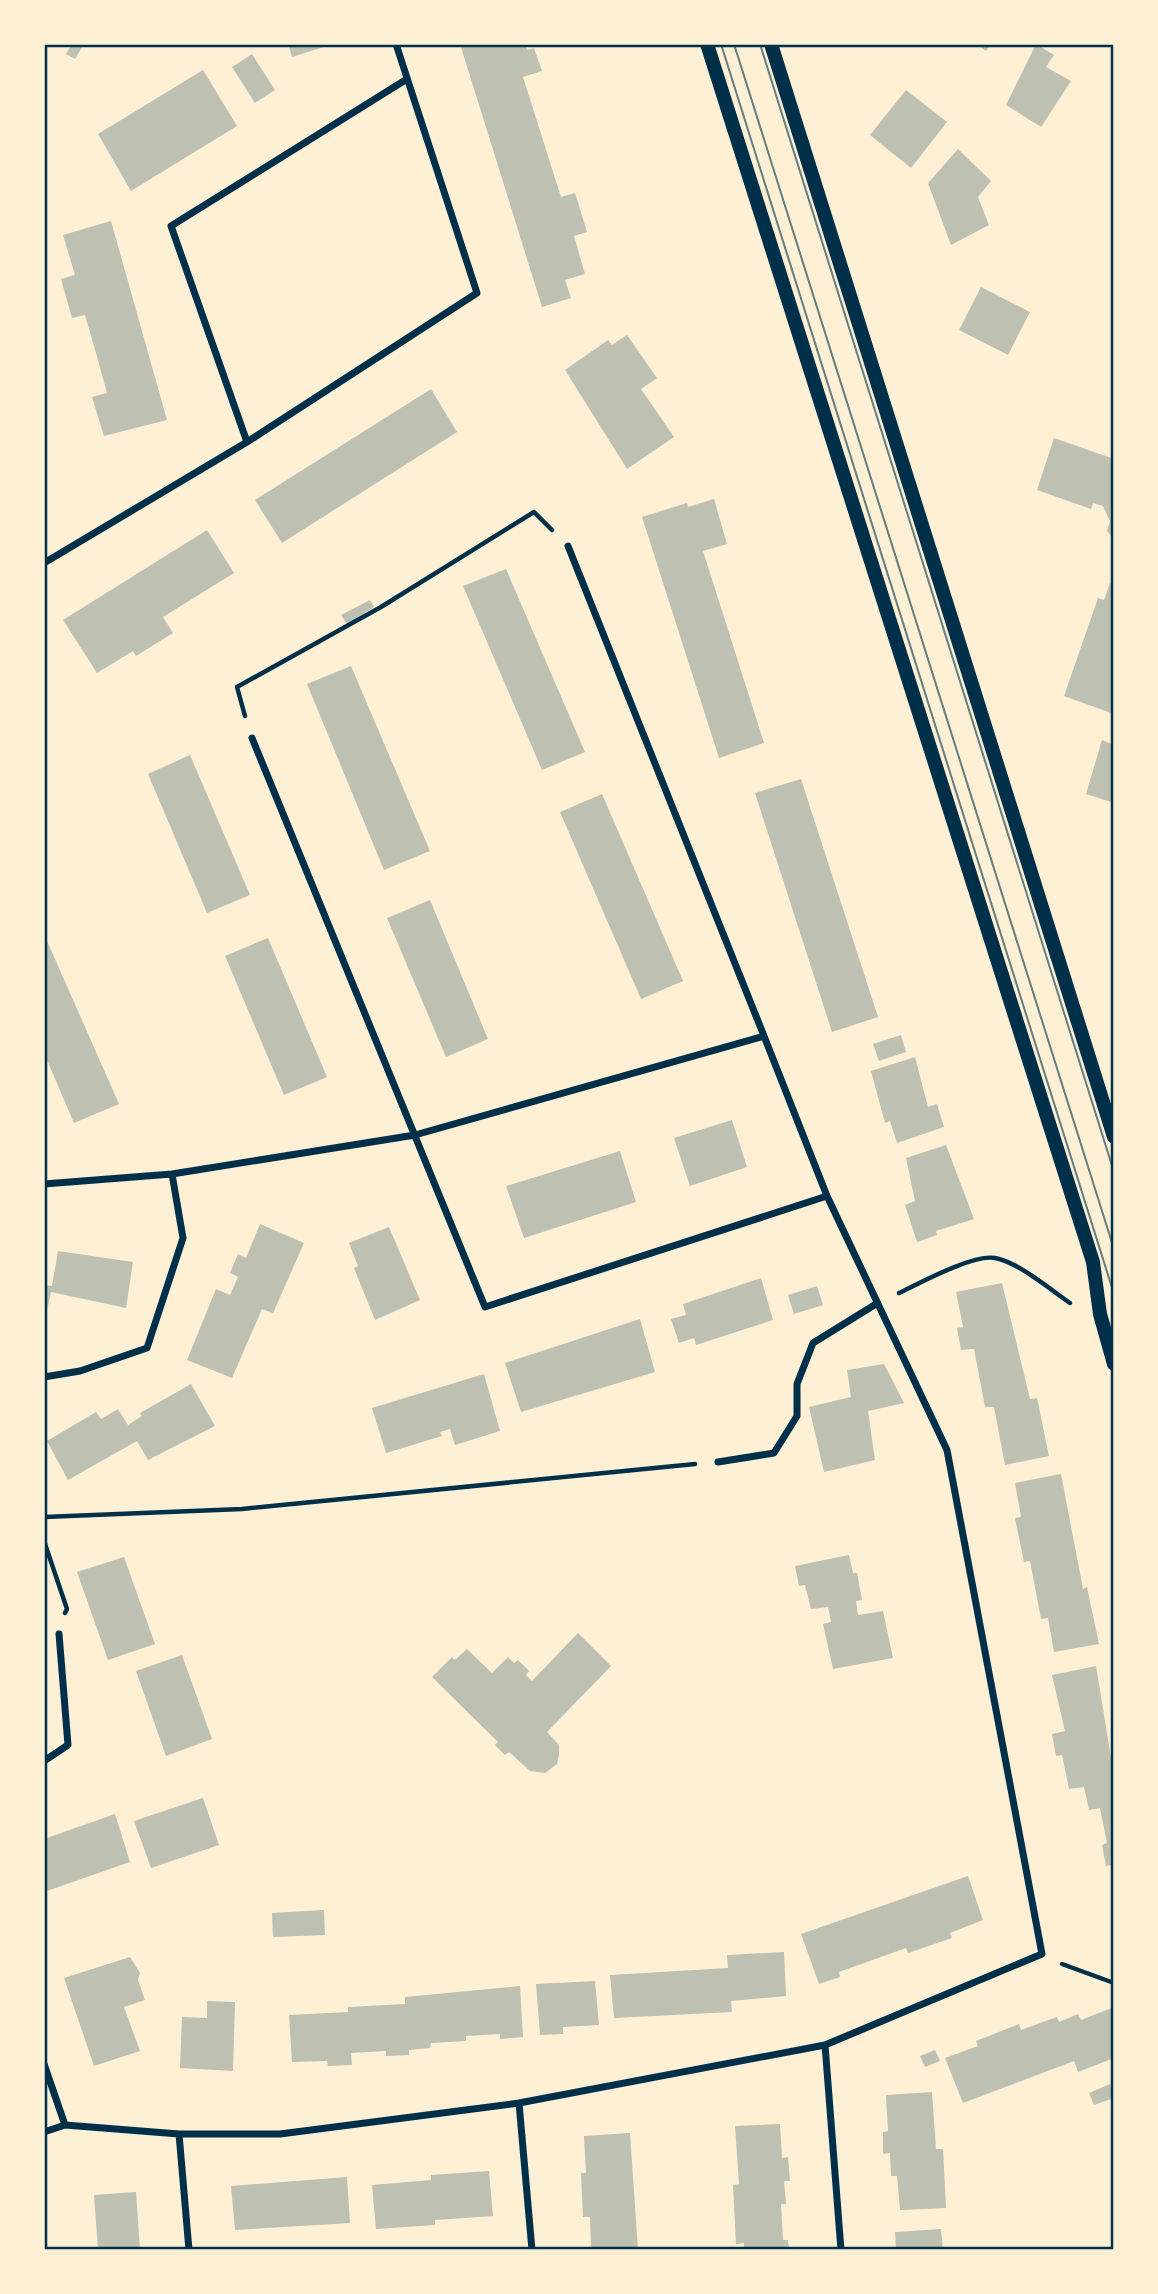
<svg xmlns="http://www.w3.org/2000/svg" width="1158" height="2294" font-family="'Work Sans',sans-serif">
	<rect width="100%" height="100%" fill="#fdf0d5"/>
	<path fill="#bec0b2" d="M72,44H84L75,59L66,54Z
		M288,44H333L292,57Z
		M460,44H525L527,50L534,48L542,71L523,77L561,197L575,193L587,232L574,236L585,274L565,280L571,298L542,307Z
		M976,44H991L986,51Z
		M1036,44L1054,55L1046,67L1071,81L1041,127L1006,105Z
		M252,54L275,90L255,103L232,67Z
		M203,70L237,126L131,191L98,134Z
		M906,90L947,122L911,168L870,135Z
		M958,149L991,181L978,197L989,225L951,245L928,183Z
		M111,221L167,420L104,436L92,397L107,393L96,353L85,315L72,318L61,279L75,275L63,235Z
		M981,287L1030,312L1008,355L959,330Z
		M627,335L657,378L641,389L674,437L627,469L565,370L608,340L612,345Z
		M431,389L457,432L282,543L255,500Z
		M1054,438L1114,459V539L1107,531L1110,521L1103,506L1093,503L1091,509L1037,490Z
		M714,499L727,544L703,551L764,743L719,758L642,517L687,503L688,507Z
		M207,530L234,573L163,617L173,633L136,656L133,651L97,673L63,620Z
		M506,569L585,752L542,770L463,586Z
		M1110,583L1114,585V714L1064,696L1098,598L1104,600Z
		M370,600L374,607L347,624L341,615Z
		M351,666L430,851L384,870L307,684Z
		M1102,740L1114,745V803L1086,794Z
		M190,755L250,895L207,913L148,774Z
		M801,779L878,1017L832,1032L755,793Z
		M602,794L683,981L641,999L560,812Z
		M430,900L488,1039L446,1057L387,918Z
		M44,934L119,1104L74,1123L44,1053Z
		M268,938L327,1077L284,1095L225,956Z
		M901,1035L906,1052L879,1061L873,1044Z
		M915,1057L928,1107L937,1104L944,1127L897,1143L890,1121L885,1123L871,1071Z
		M732,1120L747,1167L690,1186L674,1138Z
		M946,1145L974,1219L936,1231L937,1235L917,1242L905,1205L915,1201L906,1158Z
		M620,1151L636,1202L524,1238L506,1186Z
		M260,1224L304,1243L273,1313L262,1309L232,1378L187,1360L216,1289L230,1295L238,1277L230,1273L238,1254L246,1258Z
		M389,1227L420,1300L375,1320L354,1268L358,1266L349,1243Z
		M58,1251L133,1262L126,1308L51,1292L44,1324V1285L52,1286Z
		M761,1278L773,1320L696,1345L694,1338L679,1343L671,1319L686,1315L683,1304Z
		M1002,1283L1030,1399L1037,1398L1049,1456L1005,1465L994,1407H985L974,1349L961,1350L957,1328L963,1327L956,1292Z
		M817,1286L823,1305L794,1314L788,1295Z
		M640,1319L655,1372L521,1412L505,1363Z
		M884,1364L904,1403L868,1411L875,1460L824,1472L809,1407L851,1397L847,1370Z
		M484,1374L500,1431L455,1445L450,1429L440,1432L442,1436L386,1453L372,1408Z
		M191,1384L215,1426L148,1460L137,1441L68,1480L47,1441L96,1412L101,1419L118,1409L128,1425L142,1416L140,1413Z
		M1061,1474L1083,1589L1087,1587L1099,1644L1054,1652L1048,1618L1041,1619L1030,1561L1024,1562L1015,1518L1021,1517L1015,1483Z
		M849,1555L853,1573H857L862,1600L856,1601L858,1615L883,1611L893,1658L833,1669L823,1624L831,1622L828,1607L811,1609L805,1585L799,1586L795,1566Z
		M124,1557L155,1644L108,1660L77,1572Z
		M578,1633L611,1666L547,1732L559,1745V1755L557,1764L545,1773L530,1771L509,1752L505,1755L495,1745L498,1742L432,1677L452,1657L455,1660L467,1649L492,1673L508,1657L514,1663L518,1660L529,1671L526,1675L532,1681Z
		M182,1655L212,1739L166,1756L136,1671Z
		M1096,1666L1114,1776L1113,1874L1111,1865L1106,1866L1102,1845L1107,1843L1100,1808L1089,1810L1084,1787L1069,1789L1062,1755L1056,1756L1052,1734L1065,1731L1052,1675Z
		M203,1798L219,1845L151,1868L134,1821Z
		M115,1814L130,1862L44,1892V1839Z
		M968,1876L983,1920L950,1933L952,1938L908,1953L906,1948L839,1972L840,1977L819,1984L801,1934Z
		M324,1910L325,1935L273,1937L272,1913Z
		M784,1952L786,1996L731,2001L732,2012L614,2018L610,1975L728,1968L727,1955Z
		M130,1957L140,1973L138,1980L145,2000L124,2007L140,2051L94,2066L64,1978Z
		M595,1981L599,2025L563,2027V2034L540,2035L536,1984Z
		M520,1986L523,2037L500,2039V2034L466,2036V2041L431,2043L430,2048L409,2050V2055L386,2056V2051L351,2053L352,2065L328,2066L327,2061L292,2062L289,2015L348,2012V2007L405,2004V1997Z
		M207,2001L235,2002L233,2071L180,2068L182,2017L207,2018Z
		M1114,2007V2058L1078,2072L1074,2061L963,2103L945,2058L978,2046L976,2041L1019,2024L1021,2030L1057,2017L1059,2022L1078,2014L1081,2020Z
		M935,2050L940,2061L925,2067L920,2056Z
		M1110,2084L1114,2098L1094,2105L1089,2093Z
		M932,2092L936,2149H943L946,2208L900,2210L897,2176H891L890,2153L883,2154V2132L888,2131L886,2095Z
		M780,2124L782,2158L788,2157L790,2181H784L786,2204H781L783,2240H788L789,2250H744V2243L736,2244L733,2185L739,2184L735,2126Z
		M630,2133L638,2250H591L590,2217H583L581,2173H586L584,2136Z
		M489,2171L493,2216L435,2220V2225L376,2229L372,2185L431,2180V2175Z
		M347,2177L350,2223L235,2230L231,2186Z
		M136,2192L140,2249L98,2250L94,2195Z
		M941,2229L943,2250H896L895,2232Z"/>
	<g fill="none" stroke-linecap="round" stroke-linejoin="round">
		<path stroke="#003049" stroke-width="4.5" d="M245,716L237,687L381,607L534,512L552,530
			M899,1293C920,1283 973,1254 995,1258C1018,1262 1051,1290 1070,1303
			M44,1517L242,1509L695,1464
			M44,1541L67,1609L65,1613
			M1062,1964L1114,1983"/>
		<path stroke="#003049" stroke-width="7" d="M247,442L171,226L407,79
			M44,563L247,442L477,293L396,44
			M252,738L485,1307L827,1196
			M44,1184L172,1174L415,1135L764,1036L568,546
			M44,1377L80,1371L147,1348L183,1238L172,1174
			M718,1462L774,1453L797,1416V1384L813,1343L876,1304
			M44,1761L68,1745L59,1634
			M825,2045L841,2250
			M44,2064L65,2125
			M519,2103L532,2250
			M44,2132L65,2125L179,2134H280L519,2103L825,2045L1042,1954L947,1450L827,1196L764,1036
			M179,2134L189,2250"/>
		<path stroke="#003049" stroke-width="14" d="M707,44L1093,1262L1100,1314L1114,1364
			M771,44L1114,1137"/>
		<path stroke="#657d81" stroke-width="2" d="M721,44L1114,1294
			M734,44L1114,1249
			M760,44L1114,1172"/>
	</g>
	<rect width="1158" height="2294" fill="none" stroke="#fdf0d5" stroke-width="91"/>
	<rect x="46" y="46" width="1066" height="2202" fill="none" stroke="#003049" stroke-width="2.5"/>
</svg>
